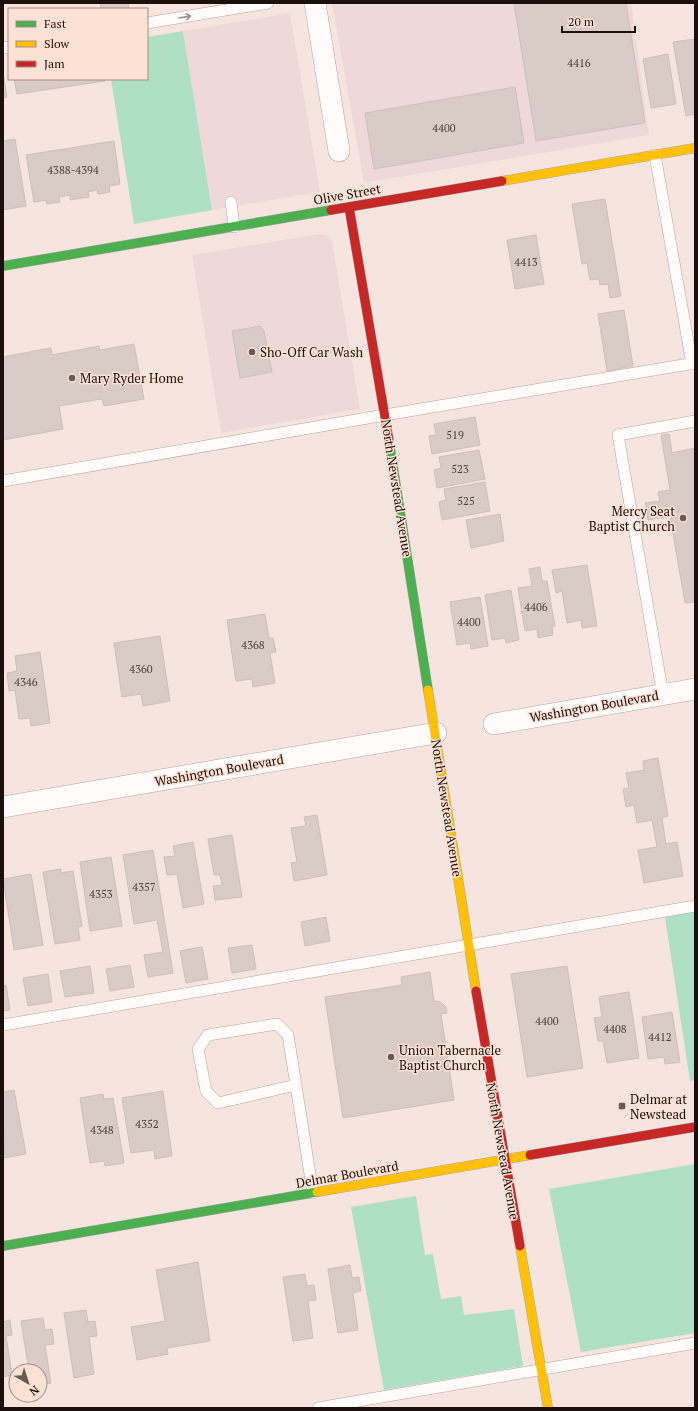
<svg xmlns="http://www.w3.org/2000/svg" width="698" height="1411" font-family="'PT Serif',serif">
	<rect width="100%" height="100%" fill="#f5e5de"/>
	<path fill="#efd9d8" d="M332,3H631L649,135L364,183Z
		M290,13L320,192L212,210L183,31Z
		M318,234L327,235L332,241L360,409L221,433L192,255Z"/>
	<path fill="#afe0c4" d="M183,31L212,210L134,224L111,79H147V37Z
		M695,912V1080L690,1081L665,917Z
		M695,1164V1333L581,1352L549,1189Z
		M416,1196L425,1255L433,1254L441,1299L461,1296L464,1315L514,1309L523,1366L384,1390L351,1207Z"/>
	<path fill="#d9cbc5" stroke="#cdc0ba" d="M100,3H128L129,9H101Z
		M514,3H626L645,123L536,141Z
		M695,39V114L686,116L673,42Z
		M668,54L676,104L651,108L643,59Z
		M3,72L7,97L3,98Z
		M14,79H105V81L17,94Z
		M515,87L524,143L374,169L365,113Z
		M15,139L26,206L3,210V141Z
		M114,141L120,184L109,186L110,192L98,194L97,190L88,192L89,197L70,200V195L59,197L60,202L47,204L46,200L34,202L26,155Z
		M605,199L621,296L610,298L608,284L600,285L599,279L590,280L587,263L582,264L572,204Z
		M536,235L544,284L515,289L507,240Z
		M624,310L633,366L607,371L598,314Z
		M260,326L264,331L272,372L240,378L232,331Z
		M134,344L144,399L104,406L102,399L59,406L63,429L3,440V357L51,348L52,355L99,346L100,350Z
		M475,417L480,445L432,454L429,436L436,435L434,424Z
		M669,434L672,453L695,448V602L685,603L670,516L648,520L645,503L660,501L658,492L670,490L661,435Z
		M479,450L485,479L437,488L434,470L441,468L439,457Z
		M485,482L490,511L442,520L439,502L446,500L444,489Z
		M500,514L504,541L471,548L466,520Z
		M587,565L597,626L582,628L581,620L567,623L562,591L556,593L552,570Z
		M540,567L542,581H547L555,626L552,627L553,635L538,638L537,629L525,631L518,588L532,586L529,569Z
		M511,590L519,640L506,643L505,638L492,640L485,595Z
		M480,597L488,646L471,649L470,643L457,645L450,602Z
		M265,614L269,638H273L276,652L270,653L275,683L253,687L252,679L236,681L227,620Z
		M160,636L170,701L143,706L141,694L122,697L114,643Z
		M40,652L50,723L31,726L30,718L19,719L15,690L9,691L7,673L17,671L15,656Z
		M658,758L668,816L662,818L666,844L677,842L683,876L644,883L638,850L657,847L652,820L637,823L634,805L626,807L623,789L629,788L626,773L644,770L643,761Z
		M317,815L327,875L294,881L291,863L297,862L291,828L306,826L304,817Z
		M232,835L242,897L215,900L213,886L222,885L220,875H214L208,839Z
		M193,842L204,904L183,908L177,874L167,875L164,857L175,856L173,846Z
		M153,850L173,973L148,977L144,955L163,952L157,920L134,924L123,855Z
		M111,857L122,926L90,931L80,862Z
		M61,869V873L73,871L82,926L78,927L80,940L55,944L43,872Z
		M31,874L43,945L14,950L3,879Z
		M326,917L330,941L305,946L301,922Z
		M252,945L256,969L232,973L228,948Z
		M202,947L208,979L186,983L180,951Z
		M130,965L134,987L110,991L106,969Z
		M90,966L94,993L65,997L60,971Z
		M567,966L583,1068L527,1077L511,974Z
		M430,972L434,1001L441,1002L446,1007L447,1013L441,1014L454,1100L343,1118L325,997L402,985L401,977Z
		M48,974L52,1002L28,1006L23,978Z
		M6,985L10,1010L3,1011V986Z
		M629,992L639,1058L607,1063L603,1041H598L594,1018L602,1017L599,997Z
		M672,1012L680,1062L665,1064L664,1057L648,1059L642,1017Z
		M14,1090L26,1154L4,1158L3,1092Z
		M163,1091L172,1156L155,1159L154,1150L131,1153L122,1098Z
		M103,1094L104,1099L113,1098L124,1163L105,1166L104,1161L90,1163L80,1098Z
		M198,1262L210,1341L167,1348L168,1354L137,1360L131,1327L165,1321L156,1270Z
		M350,1265L352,1278L359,1277L361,1291L353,1293L358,1330L338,1333L328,1269Z
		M305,1274L307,1286L314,1285L316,1300L308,1301L313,1338L293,1341L283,1277Z
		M86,1310L88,1322L95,1321L97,1336L89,1337L94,1374L74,1378L64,1313Z
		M43,1318L45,1330L52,1329L54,1344L45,1345L51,1383L40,1385V1371H29L21,1321Z
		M10,1320L12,1335L6,1336L12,1375L3,1377V1322Z"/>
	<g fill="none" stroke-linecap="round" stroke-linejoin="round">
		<defs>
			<path id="lane" d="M147,23L268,3
				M3,48L9,47
				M655,155L692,364
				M231,202L234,227
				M3,481L385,415L695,363
				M663,695L618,435L695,421
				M3,1025L695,906
				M296,1085L218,1103L206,1091L198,1049L208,1035L277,1024L288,1035L313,1193
				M318,1408L695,1343"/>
			<path id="street" d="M315,3L339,151
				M494,724L695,689
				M3,807L436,733"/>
			<path id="fast" d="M3,266L331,210
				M389,441L428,690
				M3,1246L317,1192"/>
			<path id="slow" d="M502,181L695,148
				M428,690L476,991
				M317,1192L530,1155
				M520,1246L548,1408"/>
			<path id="jam" d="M349,207L389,441
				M331,210L502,181
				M476,991L520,1246
				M530,1155L695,1127"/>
		</defs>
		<use href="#lane" stroke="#b0a39e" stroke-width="12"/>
		<use href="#street" stroke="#b0a39e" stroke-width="22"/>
		<use href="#fast" stroke="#b0a39e" stroke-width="10"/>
		<use href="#slow" stroke="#b0a39e" stroke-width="10"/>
		<use href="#jam" stroke="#b0a39e" stroke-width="10"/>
		<use href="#lane" stroke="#fefbfa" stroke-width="11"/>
		<use href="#street" stroke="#fefbfa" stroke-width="21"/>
		<use href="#fast" stroke="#4caf50" stroke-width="9"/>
		<use href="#slow" stroke="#ffc107" stroke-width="9"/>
		<use href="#jam" stroke="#c62828" stroke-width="9"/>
	</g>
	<defs><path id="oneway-shaft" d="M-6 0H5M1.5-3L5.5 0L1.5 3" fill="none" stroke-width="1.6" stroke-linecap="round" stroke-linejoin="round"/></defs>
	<use stroke="#98918f" href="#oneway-shaft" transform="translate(185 17) rotate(-10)"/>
	<g fill="#685b56" stroke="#fee1d5" stroke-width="1.5">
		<circle cx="252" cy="352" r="4"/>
		<circle cx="72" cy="378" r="4"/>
		<circle cx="683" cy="518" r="4"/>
		<circle cx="391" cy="1057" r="4"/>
		<rect x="618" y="1102" width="8" height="8" rx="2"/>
	</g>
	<g text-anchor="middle" stroke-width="3" stroke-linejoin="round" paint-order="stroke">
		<g font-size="11" fill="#4d413c">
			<text x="579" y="67">4416</text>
			<text x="444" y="132">4400</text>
			<text x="73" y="174">4388-4394</text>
			<text x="526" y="266">4413</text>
			<text x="455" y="439">519</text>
			<text x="460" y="473">523</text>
			<text x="466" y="505">525</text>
			<text x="536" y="611">4406</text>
			<text x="469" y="626">4400</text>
			<text x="253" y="649">4368</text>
			<text x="141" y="673">4360</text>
			<text x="26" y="686">4346</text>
			<text x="144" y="891">4357</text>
			<text x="101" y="898">4353</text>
			<text x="547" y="1025">4400</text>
			<text x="615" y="1033">4408</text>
			<text x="660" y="1041">4412</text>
			<text x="147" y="1128">4352</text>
			<text x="102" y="1134">4348</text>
		</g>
		<g font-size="13" fill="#1c100c" stroke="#fee1d5">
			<text transform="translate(347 194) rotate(-10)" y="5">Olive Street</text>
			<text transform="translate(397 488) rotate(81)" y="5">North Newstead Avenue</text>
			<text transform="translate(594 706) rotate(-10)" y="5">Washington Boulevard</text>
			<text transform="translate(219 770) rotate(-10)" y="5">Washington Boulevard</text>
			<text transform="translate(447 808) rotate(81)" y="5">North Newstead Avenue</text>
			<text transform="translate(503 1151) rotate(80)" y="5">North Newstead Avenue</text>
			<text transform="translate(347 1174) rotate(-10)" y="5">Delmar Boulevard</text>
		</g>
		<g font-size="13" fill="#1c100c" stroke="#fee1d5" text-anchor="start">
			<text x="260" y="357">Sho-Off Car Wash</text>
			<text x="80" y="383">Mary Ryder Home</text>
			<text x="675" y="516" text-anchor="end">Mercy Seat<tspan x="675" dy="15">Baptist Church</tspan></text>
			<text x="399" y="1055">Union Tabernacle<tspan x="399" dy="15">Baptist Church</tspan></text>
			<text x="630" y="1104">Delmar at<tspan x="630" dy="15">Newstead</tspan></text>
		</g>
	</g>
	<rect width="698" height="1411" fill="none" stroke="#1c100c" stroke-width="8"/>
	<rect x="8" y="8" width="140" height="72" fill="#fee1d5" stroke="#a48d85"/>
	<rect x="16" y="21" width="20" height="6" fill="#4caf50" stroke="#a48d85"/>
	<text x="44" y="28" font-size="12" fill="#1c100c">Fast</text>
	<rect x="16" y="41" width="20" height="6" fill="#ffc107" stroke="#a48d85"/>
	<text x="44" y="48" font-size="12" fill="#1c100c">Slow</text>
	<rect x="16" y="61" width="20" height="6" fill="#c62828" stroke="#a48d85"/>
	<text x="44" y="68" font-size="12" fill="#1c100c">Jam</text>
	<g transform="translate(28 1383) rotate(141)"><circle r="19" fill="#fee1d5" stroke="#a48d85"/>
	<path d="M0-3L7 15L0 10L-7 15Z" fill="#685b56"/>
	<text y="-6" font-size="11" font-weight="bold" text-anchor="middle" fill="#1c100c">N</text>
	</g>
	<path d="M562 26v6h73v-6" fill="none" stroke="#1c100c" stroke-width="2"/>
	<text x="568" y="26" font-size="12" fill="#1c100c" stroke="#fee1d5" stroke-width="3" paint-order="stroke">20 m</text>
</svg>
